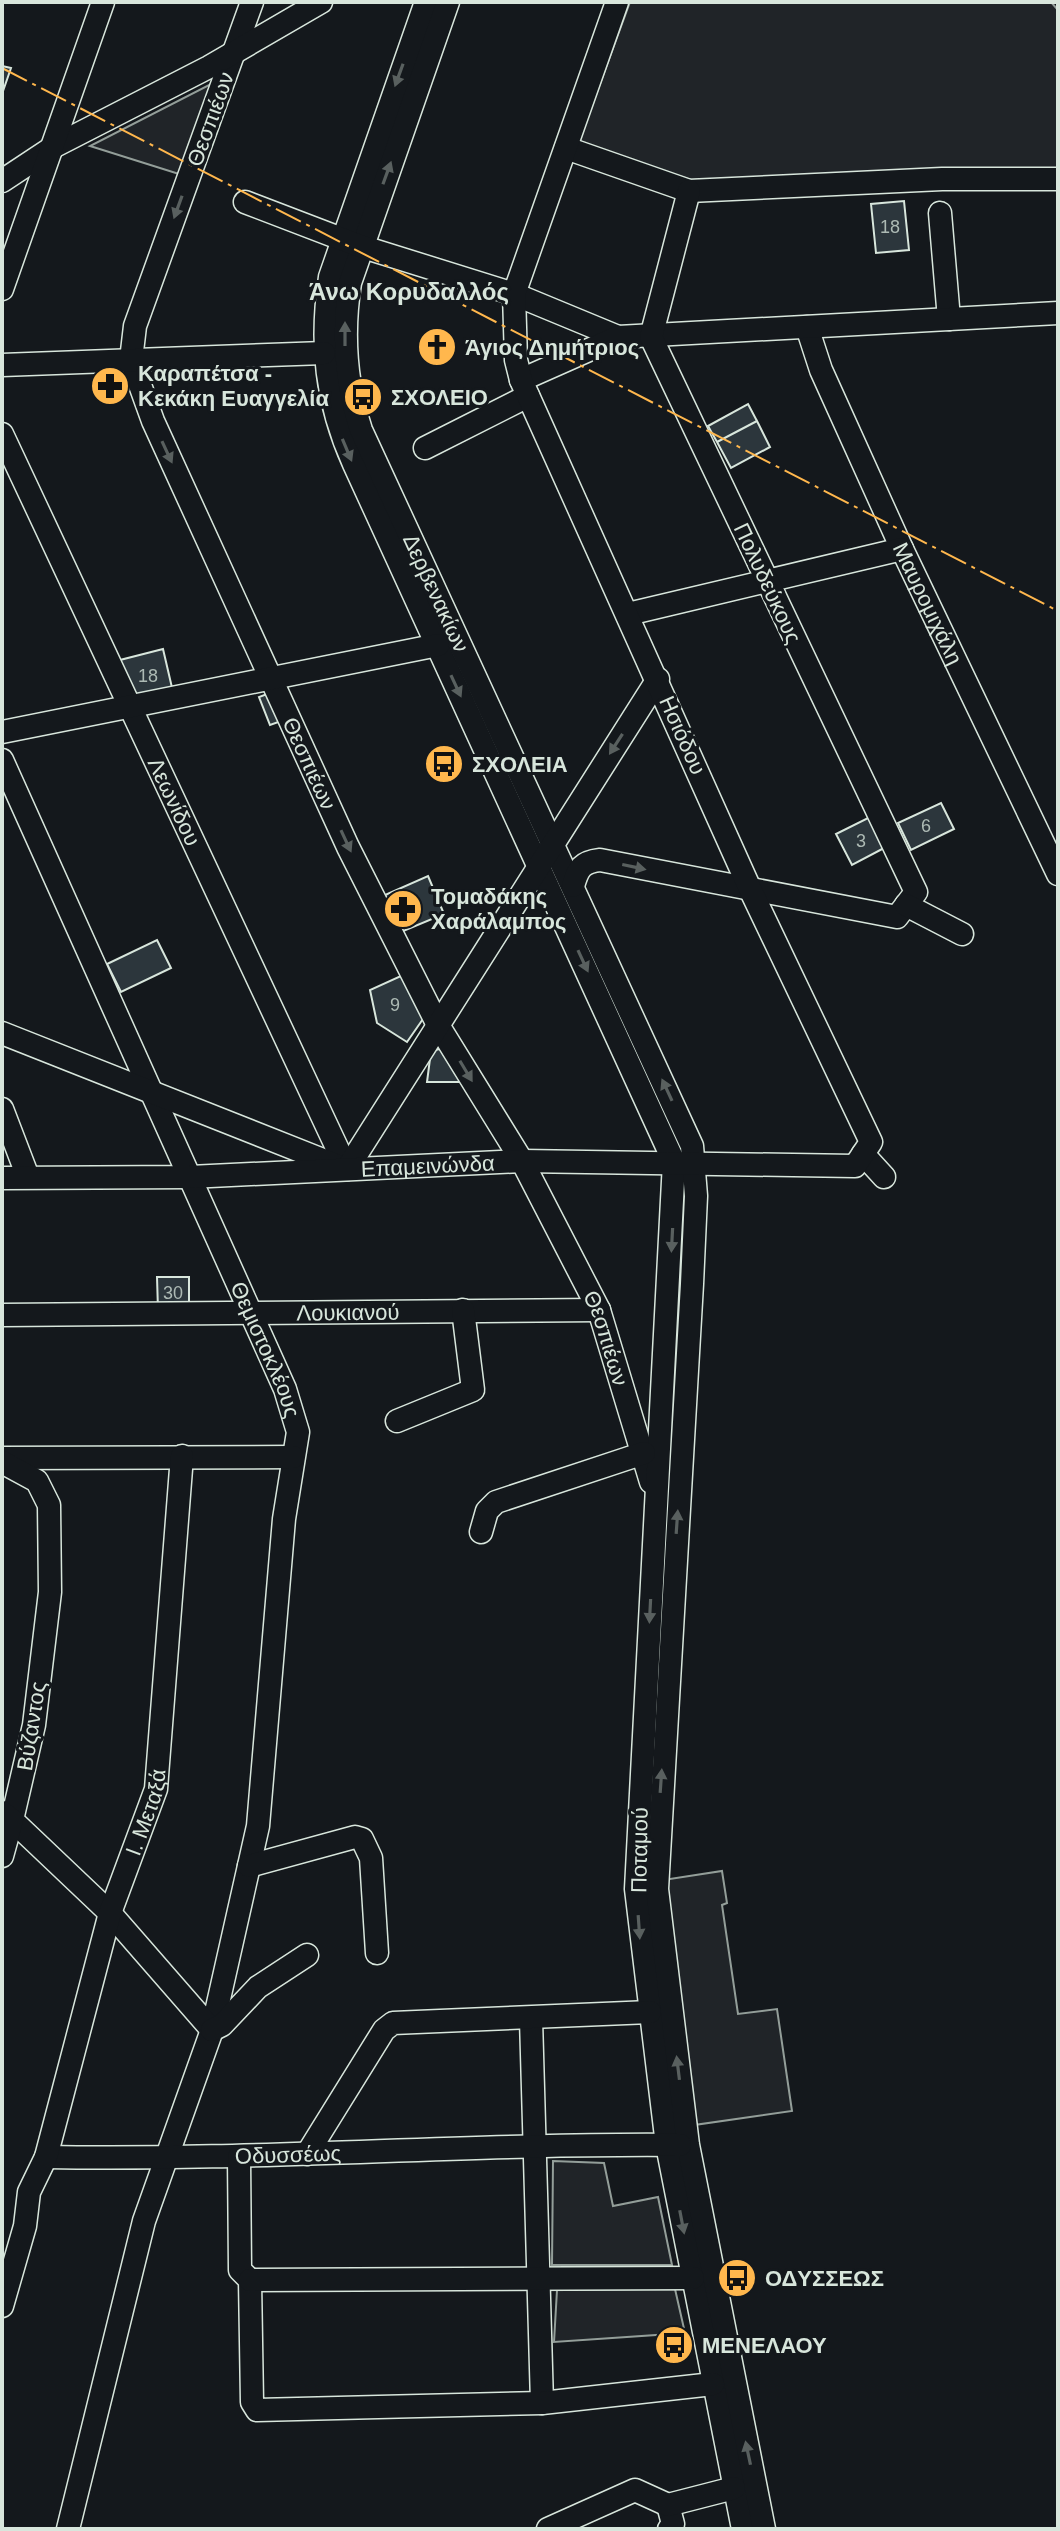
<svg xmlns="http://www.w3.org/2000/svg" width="1060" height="2531" font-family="Arial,sans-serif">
	<rect width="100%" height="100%" fill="#14181c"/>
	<path fill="#202428" stroke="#939e99" stroke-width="2" d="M630,2H1051L1058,10V176L936,170L691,180L578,144Z
		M211,84L179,174L90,146Z
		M722,1871L727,1903L722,1905L738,2014L777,2009L792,2111L694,2125L663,1880Z
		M553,2161L604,2163L613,2206L658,2197L672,2265H552Z
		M675,2289L685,2333L554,2342L557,2290Z"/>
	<path fill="#2c363c" stroke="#d8e6dc" stroke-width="2" d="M2,66L11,68L2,94Z
		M904,201L909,250L876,253L871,204Z
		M748,404L757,421L717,442L708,426Z
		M757,421L770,447L731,468L717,442Z
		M163,649L173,692L136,701L120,660Z
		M275,691L287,719L270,725L259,697Z
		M941,803L954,829L911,850L898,823Z
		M870,817L886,847L852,865L836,834Z
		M428,876L444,914L401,932L385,895Z
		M157,940L171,968L121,992L107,964Z
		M403,975L423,1019L407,1042L377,1023L370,990Z
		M444,1048L461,1082H427L431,1051Z
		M157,1277H189V1309L158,1310Z"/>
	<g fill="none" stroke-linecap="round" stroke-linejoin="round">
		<defs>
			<g id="minor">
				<path id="s1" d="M252,2L135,326L131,360L153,421L348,847L438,1025L522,1161L599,1310L651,1482"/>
				<path d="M426,2L330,277C320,344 326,402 354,464L674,1162L636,1889L667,2145L743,2529"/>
				<path id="s2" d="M448,2L350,283C342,334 345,381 361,430L692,1146L696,1196L692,1284L657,1889L688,2145L764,2529"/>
				<path d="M566,148L689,191L942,179H1058"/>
				<path d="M2,181L55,146L209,67L321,2"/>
				<path d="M245,202L360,246L514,294L618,337"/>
				<path d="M940,213L949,319"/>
				<path d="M2,289L103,2"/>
				<path id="s3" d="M807,327L821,370L902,549L1058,874"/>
				<path d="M2,365L324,353"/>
				<path d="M521,380L618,337L1058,313"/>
				<path id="s4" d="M2,434L347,1169"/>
				<path d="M425,448L528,396"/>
				<path d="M628,614L902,549"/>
				<path d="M2,732L438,645"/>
				<path id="s5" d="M2,760L285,1389L298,1432L284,1519L258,1826L212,2030L144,2221L68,2529"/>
				<path d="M573,886C578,868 582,862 600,860L897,917L916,892L651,337L689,191"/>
				<path d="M906,905L962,934"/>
				<path d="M2,1033L338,1166"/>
				<path d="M2,1109L28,1177"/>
				<path d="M863,1154L884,1177"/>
				<path d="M347,1169L658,679"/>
				<path id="s6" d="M2,1178L190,1177L522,1161L855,1166L871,1142L751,891L521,380L516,360L514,294L617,2"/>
				<path id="s7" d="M2,1315L599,1310"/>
				<path d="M397,1421L473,1390L463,1310"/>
				<path d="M2,1458L293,1457"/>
				<path d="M2,1462L37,1481L49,1505L50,1592L34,1725L12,1820L110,1913L212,2030"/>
				<path d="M481,1532L487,1511L496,1502L644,1453"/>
				<path d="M2,1856L12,1820L2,1812"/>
				<path d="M249,1866L355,1837L362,1839L371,1858L377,1953"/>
				<path d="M531,2019L542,2403"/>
				<path d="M212,2030L222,2025L258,1987L307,1955"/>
				<path d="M307,2154L384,2030L393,2023L650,2012"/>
				<path id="s8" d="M46,2157C257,2161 469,2143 680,2145"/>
				<path d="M239,2157L240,2270L250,2280L252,2402L257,2410L542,2403L713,2384"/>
				<path d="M250,2280L693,2278"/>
				<path id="s9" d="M2,2306L25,2226L29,2192L46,2157L110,1913L156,1789L182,1456"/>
				<path d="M668,2505L673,2524L669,2529"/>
				<path d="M548,2529L635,2490L668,2505L734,2488"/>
			</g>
		</defs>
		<use href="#minor" stroke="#d8e6dc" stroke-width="25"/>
		<use href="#minor" stroke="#14181c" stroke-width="22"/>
		<path stroke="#ffb74d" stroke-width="2" stroke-dasharray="28 6 4 6" stroke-linecap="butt" d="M2,68L1058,611"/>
	</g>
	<defs><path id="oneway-solid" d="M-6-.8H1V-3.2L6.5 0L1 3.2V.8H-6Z" transform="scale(2)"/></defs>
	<g fill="#59605f">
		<use href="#oneway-solid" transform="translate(399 75) rotate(110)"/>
		<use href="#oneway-solid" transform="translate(387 173) rotate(-70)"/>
		<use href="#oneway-solid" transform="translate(178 207) rotate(110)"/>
		<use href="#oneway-solid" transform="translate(345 334) rotate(-90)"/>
		<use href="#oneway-solid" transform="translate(347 450) rotate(67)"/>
		<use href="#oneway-solid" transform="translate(167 452) rotate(65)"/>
		<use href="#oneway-solid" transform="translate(456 686) rotate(65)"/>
		<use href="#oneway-solid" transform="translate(616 744) rotate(123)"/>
		<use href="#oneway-solid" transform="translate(346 841) rotate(65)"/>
		<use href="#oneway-solid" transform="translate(634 867) rotate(12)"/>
		<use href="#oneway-solid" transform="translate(583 961) rotate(65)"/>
		<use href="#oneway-solid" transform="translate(466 1071) rotate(59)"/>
		<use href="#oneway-solid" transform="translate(667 1090) rotate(-115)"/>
		<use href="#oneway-solid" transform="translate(672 1240) rotate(93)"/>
		<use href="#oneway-solid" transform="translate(677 1522) rotate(-86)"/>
		<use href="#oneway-solid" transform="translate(650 1611) rotate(93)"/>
		<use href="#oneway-solid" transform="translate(661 1781) rotate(-86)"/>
		<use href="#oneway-solid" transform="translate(639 1927) rotate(86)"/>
		<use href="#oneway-solid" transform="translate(678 2068) rotate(-97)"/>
		<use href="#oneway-solid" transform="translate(682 2222) rotate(79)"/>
		<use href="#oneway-solid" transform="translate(748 2453) rotate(-102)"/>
	</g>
	<defs>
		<symbol id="church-disc" viewBox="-11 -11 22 22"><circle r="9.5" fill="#ffb74d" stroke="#14181c"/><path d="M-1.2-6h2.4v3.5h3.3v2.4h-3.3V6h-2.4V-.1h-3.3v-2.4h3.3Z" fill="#111"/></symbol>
		<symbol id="pharmacy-disc" viewBox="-11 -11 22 22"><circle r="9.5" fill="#ffb74d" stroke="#14181c"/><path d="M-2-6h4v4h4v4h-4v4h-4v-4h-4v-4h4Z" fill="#111"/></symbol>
		<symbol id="bus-disc" viewBox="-11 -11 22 22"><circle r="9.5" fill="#ffb74d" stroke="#14181c"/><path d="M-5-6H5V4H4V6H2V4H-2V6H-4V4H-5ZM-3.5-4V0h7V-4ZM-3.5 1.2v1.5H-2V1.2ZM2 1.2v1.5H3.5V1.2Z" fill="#111"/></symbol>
	</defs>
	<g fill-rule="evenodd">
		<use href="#church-disc" x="415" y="325" width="44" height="44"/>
		<use href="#pharmacy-disc" x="88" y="364" width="44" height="44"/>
		<use href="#bus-disc" x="341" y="375" width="44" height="44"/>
		<use href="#bus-disc" x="422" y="742" width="44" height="44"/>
		<use href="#pharmacy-disc" x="381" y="887" width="44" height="44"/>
		<use href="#bus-disc" x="715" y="2256" width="44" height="44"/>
		<use href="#bus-disc" x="652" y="2323" width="44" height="44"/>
	</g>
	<g text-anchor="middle" stroke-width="6" stroke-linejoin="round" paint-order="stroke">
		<g font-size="18" fill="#adbab4">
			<text x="890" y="233">18</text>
			<text x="148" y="682">18</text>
			<text x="926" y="832">6</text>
			<text x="861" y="847">3</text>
			<text x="395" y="1011">9</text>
			<text x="173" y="1299">30</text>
		</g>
		<g font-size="22" fill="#d8e6dc" stroke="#14181c">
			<text transform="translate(210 119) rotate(-70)" y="8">Θεσπιέων</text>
			<text transform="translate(768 583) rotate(65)" y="8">Πολυδεύκους</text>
			<text dy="8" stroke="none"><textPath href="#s2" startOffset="626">Δερβενακίων</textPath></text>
			<text dy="8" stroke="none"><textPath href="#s3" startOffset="302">Μαυρομιχάλη</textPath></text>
			<text transform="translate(683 735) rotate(66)" y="8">Ησιόδου</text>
			<text dy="8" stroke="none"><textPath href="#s1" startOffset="820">Θεσπιέων</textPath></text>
			<text dy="8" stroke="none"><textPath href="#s4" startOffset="406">Λεωνίδου</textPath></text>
			<text dy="8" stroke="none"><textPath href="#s6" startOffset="426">Επαμεινώνδα</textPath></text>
			<text dy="8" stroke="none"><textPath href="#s7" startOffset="346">Λουκιανού</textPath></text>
			<text dy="8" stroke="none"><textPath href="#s1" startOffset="1468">Θεσπιέων</textPath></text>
			<text dy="8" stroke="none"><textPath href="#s5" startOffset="646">Θεμιστοκλέους</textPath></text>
			<text transform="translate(31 1726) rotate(-81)" y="8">Βύζαντος</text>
			<text dy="8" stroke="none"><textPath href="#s9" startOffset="516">Ι. Μεταξά</textPath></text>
			<text transform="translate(639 1850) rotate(-89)" y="8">Ποταμού</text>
			<text dy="8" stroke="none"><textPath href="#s8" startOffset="242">Οδυσσέως</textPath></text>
		</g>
		<g font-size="22" font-weight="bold" fill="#d8e6dc" stroke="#14181c" text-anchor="start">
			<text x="465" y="355">Άγιος Δημήτριος</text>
			<text x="138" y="381">Καραπέτσα -<tspan x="138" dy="25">Κεκάκη Ευαγγελία</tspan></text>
			<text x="391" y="405">ΣΧΟΛΕΙΟ</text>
			<text x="472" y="772">ΣΧΟΛΕΙΑ</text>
			<text x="431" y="904">Τομαδάκης<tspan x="431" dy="25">Χαράλαμπος</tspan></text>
			<text x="765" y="2286">ΟΔYΣΣΕΩΣ</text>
			<text x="702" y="2353">ΜΕΝΕΛΑΟΥ</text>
		</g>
		<g font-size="24" font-weight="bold" fill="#d8e6dc" stroke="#14181c">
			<text x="409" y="300">Άνω Κορυδαλλός</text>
		</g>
	</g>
	<rect width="1060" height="2531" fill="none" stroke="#d8e6dc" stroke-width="8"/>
</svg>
